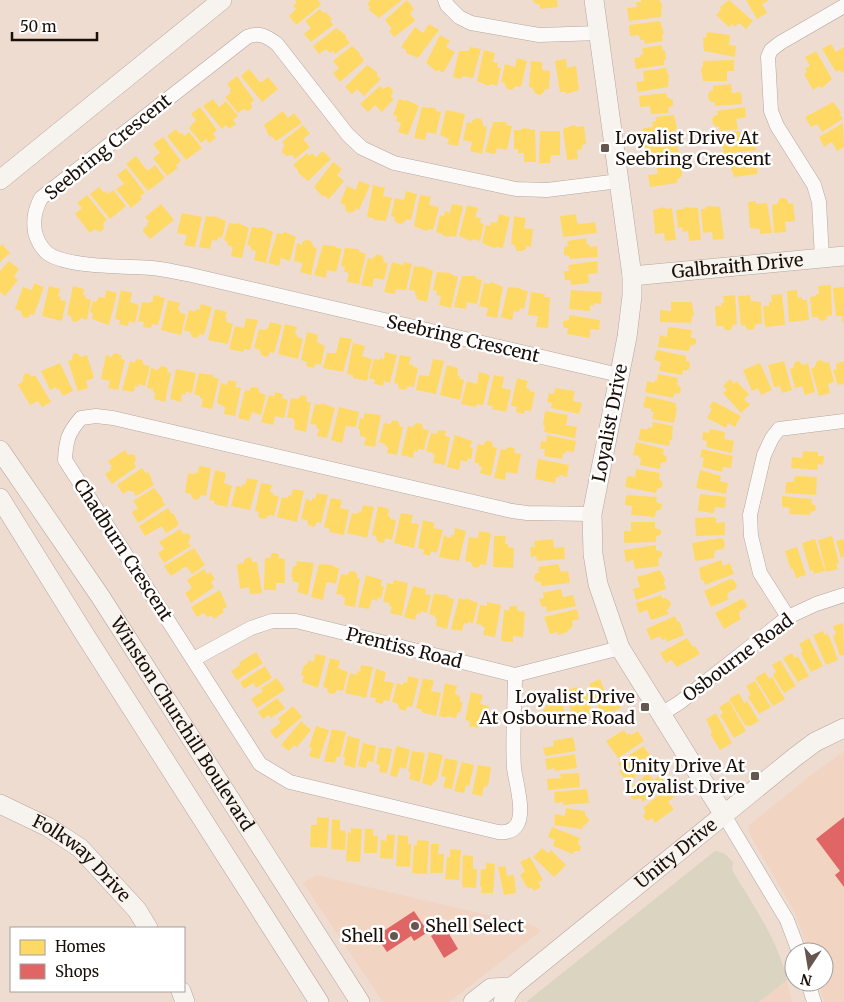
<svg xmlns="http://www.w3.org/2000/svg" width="844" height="1002" font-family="Merriweather,serif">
	<rect width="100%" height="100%" fill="#eedcd1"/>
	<path fill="#f2d4c2" d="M844,751V1002H824L818,982H824V952H809L795,913L751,837L748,826L811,775Z
		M317,875L535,926L541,931L449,1002H383L303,883Z
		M787,980L792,1002H759Z"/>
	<path fill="#dad4c0" d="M715,851L724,853L733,862L732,870C753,905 778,940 787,980L759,1002H526Z"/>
	<path fill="#ffd966" d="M295,0H318L321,5L296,25L289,16L296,9L293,5L297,3Z
		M371,0H402L379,18L369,10L370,7L367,3Z
		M407,0L414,9L410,13L415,21L394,37L389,31L392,29L385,20Z
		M533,0H557L558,7L540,9V5L534,3Z
		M641,0H659L662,4L661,17L629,21L627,8L637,7L636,2H641Z
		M729,0L753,21L746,29L739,23L735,27L732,24L729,27L716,15L721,10L720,7Z
		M746,0H769L762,4L767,13L757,19Z
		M320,9L324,13L326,12L332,19L330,20L333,25L311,42L304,34L311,28L305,21Z
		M660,21L664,33L662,35L663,41L645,44L644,40H640L639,35L630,36L629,25Z
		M429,24L439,30L418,58L406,53V50L401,47L415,27L423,33Z
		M336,28L346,35V38L350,43L335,54L333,51L330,53L326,49L319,54L313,46Z
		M707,32L730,35L729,45L736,46L735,57L704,51L703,38L706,37Z
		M440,35L450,41L446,47L455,52L443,73L439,70L436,71L426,63Z
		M831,44L836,52L844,47V73L839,70L836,72L822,49Z
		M662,45V50H665L666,60H664V65L636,69L634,58L641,57L640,55L643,54L642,48Z
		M352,46L358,51L364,61L340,82L333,73L339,68L333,61Z
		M470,47L481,49L473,78L462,76L461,79L453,77L459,51H469Z
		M484,50L495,53L493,62L498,63L497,67L501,68L497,86L491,84L488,86L477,81Z
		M816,51L832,79L822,88L819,86L813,90L804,74L807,72L805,68L810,66L805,57Z
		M517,58L527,61L521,87L516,86L512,90L507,89L505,85V83L501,82L505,64L515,67Z
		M566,59L567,68L576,66L579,90L567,94L565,92H560L555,61Z
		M734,60V71H727V81H703L701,69L703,66V61Z
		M531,61L542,62V70L550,71L549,89H545L544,92L541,95L536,94L533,90V88L529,87Z
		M367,65L377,72V76L381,79L364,96L357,89L352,94L345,87Z
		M666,68L667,73L669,75L668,87L638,92L636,82L644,81L643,71Z
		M249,69L259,81L262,82L268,77L278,89L262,102L241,76Z
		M237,76L254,100L251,103L252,108L248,111L243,109L238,113L225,97L231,93L229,91L231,89L227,84Z
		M731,84L732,93L741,92L742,104L715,106V102H712L709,100L708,95L710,91H713V86Z
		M380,86L383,89L389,86L393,90L391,97L394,99L382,112L375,105L368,112L360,104Z
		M666,93L667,97L673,100V105L668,108L669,113L651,114L650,106L640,107L639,96Z
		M213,99L219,107L226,101L238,116L233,120L236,124L229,129L226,125L222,129L203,106Z
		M399,99L405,101L407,100L419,106L408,135L398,132L401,123L396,121L397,116L393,115Z
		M833,102L841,112L840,115L843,119L822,132L817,124L811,127L805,117Z
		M200,107L217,130L213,134L216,138L209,143L206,139L201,143L189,128L196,120L191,114Z
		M422,107L435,108L436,111L441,112L436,134L427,132L425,140L414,138Z
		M745,107L746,117L736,119L738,129L720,131L719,126L717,127L713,124L712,119L715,115H718L717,111Z
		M446,110L465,114L458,146L447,144L449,139L440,135Z
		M283,111L288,118L294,113L302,123L276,141L272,137L269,136L264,125Z
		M674,115L677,128L675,130L676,136L644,140L643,128L653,127L652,122L656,121V117Z
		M477,118L481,119L483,123V126L487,127L482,154L470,151L472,142L463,140L467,122L472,123V121Z
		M493,122H506L507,125L512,126L507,150L497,148L495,154L485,152Z
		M843,123L844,147L837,151L832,142L824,147L819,137Z
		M303,125L310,134L303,139L310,147L295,159L292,155L286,156L282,152L283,147L285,146L282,142Z
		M574,125L577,127L584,126L586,144L582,145V149L577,150L578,159L567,160L563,129Z
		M523,128L535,130L536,162H524V153H518V149H514V130H521Z
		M176,129L180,134L182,133L184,136L189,132L202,148L186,160L167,136Z
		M540,131H560V155H551L550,163H539Z
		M740,131V135H744L745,140L755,139L756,150L724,154L721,142L722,140V133Z
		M163,137L181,161L176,165L178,168L167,176L153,158L160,153L153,144Z
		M675,141L679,152L677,155V160L654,162L653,153L645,154L644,144Z
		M323,151L331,159L308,181L298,173V170L293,165L307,153L309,156L312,153L316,157Z
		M763,152L764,164H756L758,174L734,177L733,172L731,170L732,157Z
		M136,156L146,169L149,170L155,165L165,178L148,191L126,164Z
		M333,162L342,169L337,175L344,181L329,199L325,196H322L314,187Z
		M675,163L676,167H679L682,170V175L679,179H677V183L650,187L648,175L658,174L656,165Z
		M126,168L145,193L140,196L142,199L131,208L116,189L124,184L117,175Z
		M359,181L370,185L359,210L356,208L355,211L350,213L346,211L345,205L340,203L347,186L356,190Z
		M373,185L385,188L383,196L392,198L386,221L374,220L373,218L367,217Z
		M99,187L104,193L106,191L108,194L113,190L126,206L110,219L90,194Z
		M406,191L417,194L411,220L407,219L402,224L397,223L394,219L395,217L391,216L395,198L404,200Z
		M87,195L107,220L103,223L104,229L100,232L95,229L90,233L75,214L82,208L77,203Z
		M420,195L431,197L429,205L439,207L433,230L429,229L426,231L414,226Z
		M780,198H785L788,201V204L793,203L795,221L785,222L786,232L774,233L772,205L777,204Z
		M756,201V204L767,203L772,233L760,234V229L750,228L748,202Z
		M161,204L174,220L150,239L142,230L148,225L146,224L149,222L145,217Z
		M452,204L463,206L456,237L450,236L448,237L444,236L442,234L436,232L440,215L444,216L445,211L450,213Z
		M467,205L478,208L475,217L481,218L480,223L484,224L480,241L474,239L471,241L459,236Z
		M707,206L720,207L724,239L713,240L712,232L703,233L701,209H705Z
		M664,207L667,209L672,208L676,240L665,241L664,233L655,234L653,210Z
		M685,207L698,208L701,240L689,241L688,231L683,232L682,227L678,228L676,210L683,209Z
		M182,213L202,217L195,247L184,245L187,235L177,233Z
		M499,214L510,217L503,248L497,247L494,248L482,243L486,225L490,226L491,222L497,223Z
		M576,214L577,222L579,224L595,222L597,233L563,237L560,216Z
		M206,216L212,217L214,216L226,221L222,238L218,237L217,241L212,240L210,249L199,247Z
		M514,216L526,218L524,228L533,229L531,247L526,246V249L522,251H517L515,247V245L511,244Z
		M229,223L235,224L238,223L249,228L242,258L231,256L233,247L227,245L228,242L224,240Z
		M252,227L259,228L262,227L273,232L266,263L254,260L256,251L251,250V246L247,245Z
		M285,232L296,237L290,261L281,258L279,266L268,263L277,233L282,234Z
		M586,238L587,245L589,244L590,247L597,246L598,257L570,259L569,256L564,255V247L568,246L567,241Z
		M306,240L311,241L313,245V247L317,248L311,275L300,272L303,263L294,261L297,243L302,245V242Z
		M2,244L10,253L0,262V246Z
		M323,245L335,246L337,248L342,249L336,272L327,270L326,278L314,275Z
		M345,248L358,249L360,252L366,254L359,284L347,282L349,273L344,272L345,267L341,266Z
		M377,254L382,256L384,260L383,262L388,263L384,280L374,278L372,287L361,285L368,258L372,259Z
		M9,261L19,269L14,276L18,280L5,296L0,292V271Z
		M597,261L598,273L588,274L589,283L571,285L570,280H565L564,271H569L568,265Z
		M392,262L403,265L404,262L412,264L406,290L396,289L395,294L384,292Z
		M414,266L420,267L422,266L433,271L427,302L416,299L417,295H415V291L409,290Z
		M437,272L451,273L452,275L458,277L451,308L439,305L441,296L436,295L437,291L433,290Z
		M462,276H475L477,279L482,280L477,304L467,302L466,309L454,307Z
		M492,282L503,287L497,318L486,316L488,308L479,306L484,283L489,284Z
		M34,283L44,287L34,315L30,314L29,317L26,318L22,316L21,311L15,309L23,287L32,290Z
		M831,285L832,315L827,316L826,320L820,321L818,317H812L810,297L816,296V294H819L818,286Z
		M49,286L60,289L58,296L61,297L60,300L66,301L62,321L42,316Z
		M73,286L84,289L83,295L86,296L85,298L91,300L87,320L81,318L77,322L72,321L71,316L67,315Z
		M508,287L520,288L522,290L528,291L524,309L520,308L519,312L514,311L512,320L501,317Z
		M844,287V323H843L842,316H836L833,288Z
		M106,290L117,293L109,325L92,319L93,313L90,312L93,301L96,302L99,297L105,298Z
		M121,290L132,293L130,302L139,305L135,323L129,321L128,326L119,324L120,320L115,319Z
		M571,290L602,292L601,304L594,303V306L590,305V311L569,309Z
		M797,290L798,298L802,297V300H807L809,320L789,322L787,291Z
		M531,292L545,294L544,297H550L548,328L536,327L538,316L528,315Z
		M782,294L785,325L765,327L763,306H769V302H772L771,295Z
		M154,295L165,298L158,325L152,324L151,328L143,327L144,322L138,321L142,302L149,303V302H152Z
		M735,295L737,324L733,325L731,330H725L723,326H716L715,306H721V303H724L723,296Z
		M750,295L751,301L761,302L762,324H756L754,329L749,330L746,328V325L741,326L738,296Z
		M168,300L180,303L178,310H180V313L186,314L181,335L161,330Z
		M671,302H692L694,316H692L691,323L660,322V310L671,311Z
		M201,304L212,307L204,335L200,334L197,338L192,337L190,332L184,330L189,310L195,312L196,309L199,310Z
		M215,309L227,312L225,318L227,319L226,322L233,324L228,344L208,340Z
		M569,315L600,320L599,330L590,329V338L567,334L568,328H564L563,325V321L569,320Z
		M246,318L258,320L250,350L244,349L243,352L229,349L235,326L244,328Z
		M270,322L282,325L274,353L270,352L269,355L266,357L261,355L260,350L254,348L259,329L265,330L266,328L268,329Z
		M285,324L297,327L295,334L297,335V337L303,339L298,359L278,354Z
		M668,327L692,330L691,337L696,339V344L690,346L689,351L658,347L660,335L667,337Z
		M307,332L318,335L317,342L325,346L321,365L315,364L314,368L306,366L307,362L301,360Z
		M340,337L352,339L343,372L323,368L327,353H336Z
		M353,343L365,346L362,356L372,359L367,381L353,378V375L347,374Z
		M657,350L686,356V361H689L690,365L689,369L686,371L683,370L682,375L659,371L661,362L654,360Z
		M385,352L397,355L390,383L384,381L383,386L374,384L375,380L369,378L374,359L379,360L380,358L384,359Z
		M77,353L81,357L87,355L94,378L86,381L88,388L78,391L68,361L72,360L73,354Z
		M116,353L122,356L121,359L125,360L118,390L108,388L110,381L101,379L106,355L112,357L113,354Z
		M400,355L411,357L409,364L413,365V367L418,368L414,387L408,386L407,388L404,390L399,389L398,384L394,383Z
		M137,359L142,360L144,365L150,366L145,386L139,384L138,387L135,386L134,392L122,390L130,361L134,363Z
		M433,359L444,361L436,394L416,390L419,375L429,376Z
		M821,360L826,363L829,362L834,382L828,384L830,393L819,396L811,368L815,367L817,361Z
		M784,361L792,390L782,393L780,386L774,387L768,365Z
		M799,361L803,365L808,363L815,392L805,395L802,386L795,388L790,369L793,368L795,362Z
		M844,361V384L838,385L833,370L837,369L836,364Z
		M60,363L73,391L63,396L59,389L57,390L56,387L50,390L41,371Z
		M760,363L772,390L761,395L758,388L752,391L743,370Z
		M447,365L458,368L457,375L460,376L459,378L464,380L460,400L440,395Z
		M161,366L166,367L168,369L167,372L171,373L165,402L154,399L155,393L153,392V389L147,388L151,368L157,370Z
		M176,369L196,373L192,393L186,392L185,395L182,394L181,402L170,399Z
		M479,372L490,375L483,405L477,404L476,407L461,404L467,381L477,384Z
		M26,373L30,374L31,377L35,375L51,402L42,407L38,401L30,405L18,385L23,381V376Z
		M199,373L214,375L213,377L219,379L212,409L201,407L203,399L200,398V396L194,394Z
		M658,374L678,378L677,384L681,388L680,393L674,394L673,398L645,392L647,381L654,383L655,380L657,381Z
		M494,375L504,377L502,388L511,390L506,412L492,409L493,406L487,405Z
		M517,378L528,381L526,388L530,389L529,391L535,392L531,411L525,410L524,414L516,412L517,407L511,406Z
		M730,379L734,384L736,381L749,394L744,399L750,405L741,413L723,393L727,390L723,386Z
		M228,380L237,382L235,387L241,388L235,416L224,414L225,407L217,403L221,383L227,385Z
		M254,387L258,388L260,393L266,395L261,415L252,412L249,421L238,418L245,390L249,391L250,388Z
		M555,388L575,391L573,401L582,403L579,414L551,408L552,403L547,402L549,393L554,394Z
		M275,392L283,394L282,398L288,400L284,418L275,416L273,425L261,422L269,395L275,396Z
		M301,395L306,396L307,402H311L306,432L294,429L295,422L293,421L294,419L287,417L291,398L298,399Z
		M646,396L676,403L675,407L677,408L674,423L652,419L654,412H651V409L643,407Z
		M713,401L741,416L735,427L728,423L726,428L707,418L712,409L709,407Z
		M321,403L335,408L327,438L317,436L319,429L316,428L317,425L310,424L315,404L321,405Z
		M339,407L359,412L356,427L346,426L342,443L331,440Z
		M545,411L568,415L566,425L577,427L575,438L544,432L545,426L543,425Z
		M365,413L381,415L375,447L364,445L366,437L360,436V430L358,429L360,418L363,419Z
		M393,420L398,421L400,427H403L397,455L387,453L388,447L385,446V444L379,442L384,423L390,424Z
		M653,422L673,426L672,440H670L669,446L638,440L641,428L647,430L648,427L652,428Z
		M416,423L422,424L423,429L429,430L424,450L418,449L417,452L414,451L413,458L401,455L408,426L413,427Z
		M710,429L725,432L724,439L734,441L732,453L706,447L707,441L702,440L703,432L709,433Z
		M438,430L446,431L445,436L450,437L445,465L433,463L435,455H433V453L426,451L431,433L437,434Z
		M455,435L472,441L470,447L473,448L471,459L468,458L467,462L461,460L459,470L447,467Z
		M547,435L576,441L574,452L566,451L565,454L563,453L562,459L544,456L545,449H540L541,441L546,442Z
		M487,440L492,442L493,447L497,448L491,476L480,473L482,467L479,466V464L474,462L478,444L483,445Z
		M636,442L664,449L663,454L667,457L666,462L661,463L660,469L640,465L641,459L639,458V456L633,455Z
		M508,447L514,448L515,453L521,454L517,474L506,472L505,480L494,478L501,449L505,450Z
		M702,449L733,456L731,468L723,467L722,472L702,467L704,458L700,457Z
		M125,450L128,455L134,454L136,459L134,463L136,467L112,484L105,474L111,470L110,468L112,467L108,461Z
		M803,451L818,452V456H824L823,465L818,464L817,470L791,468L792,457L802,458Z
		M538,459L569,465L567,477L560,475L559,477H556L555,483L535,479Z
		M199,466L211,468L206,496L201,495L198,500L193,499L191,494L185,493L188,473L195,474V472L198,473Z
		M142,468L146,473L148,472L152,479L151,480L154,485L136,496L133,491L130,492L129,490L123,494L117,485Z
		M636,469L660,473L659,479L663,483L662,487L657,489L656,493L625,487L627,476L635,477Z
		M215,470L226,473L224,483L232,486L227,507L214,504L215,501L209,500Z
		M700,470L721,476L720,481L728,483L726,494L696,488Z
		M797,476L817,477L816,495L785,493L786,482H794V477Z
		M247,478L258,480L250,510L231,506L236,486L242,487V484L245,485Z
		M261,483L272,485L270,492L273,493V495L279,497L274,516L269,515L265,519L260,518L258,515L259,512L255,511Z
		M154,488L163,499L162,500L165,505L138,523L132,512L138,508L133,501Z
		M293,489L304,491L297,522L277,517L282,497L288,498L289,495L291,496Z
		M317,493L328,495L321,523L317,522L314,527L308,525L307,520L301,519L306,499L312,501V498L315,499Z
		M700,494L726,497L725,508L715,507L714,513L698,511Z
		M626,495L657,497L656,502L662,504L661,509L656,511L655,517L631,515L632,506L625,505Z
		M782,496L812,499L811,503L816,506L815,511L811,512L810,515L789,514L790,508L782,507Z
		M331,498L342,500L340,508L349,510L344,535L329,532L330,529L324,527Z
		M363,505L374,507L367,538L347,533L352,513L358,514L359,511L361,512Z
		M378,506L389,509L388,516H390V519L396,520L392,540L386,538L383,543L377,541L376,536L372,535Z
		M168,508L172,514H174L179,525L166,533L162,527H160L145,536L139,526Z
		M401,513L413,515L411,523L419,524L414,548L394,543Z
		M713,517L716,518V523L725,522V535L696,536L695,518Z
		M423,520L435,523L433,528L443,530L437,553L431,551L430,556L423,554L424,550L418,548Z
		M631,522H655V528L661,530V534L656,537V542L624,543V531H631Z
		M455,528L466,531L459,561L439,557L444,536L451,538V535H454Z
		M180,529L183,534L188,533L191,537L188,542L191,546L164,563L158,553L164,549L159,542Z
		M479,531L491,533L486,565L481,564L478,568L473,567L471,562L465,561L469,537L478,538Z
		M494,536H506L505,544H508V547L514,548L513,568L493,567Z
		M832,536L839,563L836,564L838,569L826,572L818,540Z
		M721,538L724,540L725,546L723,549L716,550L714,553V558L695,561L692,543Z
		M553,539L554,548L564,547L565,559L537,561L536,556L531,557L530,547H535L534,541Z
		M815,539L825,571L814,574L813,570L810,571L802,543Z
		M844,539V557L841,558L836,541Z
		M656,545V550L662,552V556L658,559L659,566L635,569L633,560L626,562L624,550Z
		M797,547L806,575L796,578L793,569H791L789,564L785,551Z
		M194,548L205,565L192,574L187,567H185L171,576L164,566Z
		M272,553H277L279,555V558L285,559V583H276V590H264L265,558H270Z
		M249,557L252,559V562H257L262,593L250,594L249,587L240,589L237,564L243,563L245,559Z
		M721,560L723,566L730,563L734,574L705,585L704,581L701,580L699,568Z
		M297,561L314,563L308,595L297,592L299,583L292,581L293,578L291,577L293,566H296Z
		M319,564L333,565L334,567L339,568L336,584L329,582L326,583L323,600L311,597Z
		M558,564L561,572L568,571L570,583L541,586V582L535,581L534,576L536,573H539L538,567Z
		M204,569L207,574L210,572L215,579L211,582L214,587L191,603L185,593L192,588L187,580Z
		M660,570L665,580L664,583L666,589L636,600L633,589L640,587L637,577Z
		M350,571L356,572L357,575V578L360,579L355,607L344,605L345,598L342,597L343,595L336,594L341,574L347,575Z
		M366,575L382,580L381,586L384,587L381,598L378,597L377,601L372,599L369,609L358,607Z
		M730,579L734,580L737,586L735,589L729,592L727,595L729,599L711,607L704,591Z
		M394,580L408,583L402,616L390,613L392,607L389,606L390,603L383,602L387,583L393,584Z
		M413,586L426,589L425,594L431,595L427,613L421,611L420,614L417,613L415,620L404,617Z
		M561,589L563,597L573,595L576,606L547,612L546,606L542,607L539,599L544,598L543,593Z
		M220,590L227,607L222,610L224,612L214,619L212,616L207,617L204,613L197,617L191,607Z
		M434,594L448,595L447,597L454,599L447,629L436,626L437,619H435V616L429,614Z
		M661,595L663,599L665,598L670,601L671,605L667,610L669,614L651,620L647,610L639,613L636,603Z
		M459,598L465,600V598L478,603L473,623L468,622L467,624L464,623L462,631L451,629Z
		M741,599L744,600L747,605L746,608L740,611L739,615L741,619L724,629L715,613Z
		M487,602L501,605L495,637L483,635L485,627H482V625L476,624L480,605L487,606Z
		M512,606H517L518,611L525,612L523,637L513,636V642L501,641L504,610H509V607Z
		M577,609L579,619L572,621L573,626L571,627V629L567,630L568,632L558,635L557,632L550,634L544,617Z
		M675,616L677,621L680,622L684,635L667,642L666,639L662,640L660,636L651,640L646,629Z
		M843,623L844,655L840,656L833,636L836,634L833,626Z
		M823,631L825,635L827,634L829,636L838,660L826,665L813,635Z
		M687,638L693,647L695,646L700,654L677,667L671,660L666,663L660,653Z
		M809,638L823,666L811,672L802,655L801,652L803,651L799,644Z
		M256,652L263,663L237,680L231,671L240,665L239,663L243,660Z
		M792,653L795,658L798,656L809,676L798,682L783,658Z
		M315,654L326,656L318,688L302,682L304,676L301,675L304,665H306L309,660L314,662Z
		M330,658L340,661L338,668L348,672L343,691L337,690L334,694L328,693L327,688L323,687Z
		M780,660L796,686L784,693L774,677L773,674L776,672L772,665Z
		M361,665L373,667L366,698L345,693L350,673L357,675V671L360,672Z
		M265,666L272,678L256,688L253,683L244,689L240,682Z
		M376,669L386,672L384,681L394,683L389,701L384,700L382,704L375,702L376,698L370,697Z
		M765,672L769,679L772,677L785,699L773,706L755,678Z
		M408,676L419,679L412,707L408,706L405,711L399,709L398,704L392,702L397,683L403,685L404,682L407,683Z
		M277,678L285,690L257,708L251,699L263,691L261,688Z
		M423,678L434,681L431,691L441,693L436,716L421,712L422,710L416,708Z
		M600,679L606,695L608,696L616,693L621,708L602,716L589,684Z
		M755,681L771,707L759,714L748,697L751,695L746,686Z
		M445,683L457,686L455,694L460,696V702H463L460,713L458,712L456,718L447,716V718L439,716Z
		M577,687L579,696L588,694L592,713L586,714L587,718L579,720V716L572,717L566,690Z
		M560,691L567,723L559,725V723L550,725L549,719L545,720L543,709L546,708L547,702L552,701L550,693Z
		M471,692L483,695L480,704L489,706L484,724L479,723L478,728L469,726L470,721L465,720Z
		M739,693L744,703L747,701L759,721L750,726L745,725L729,699Z
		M277,698L285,708L271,718L268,715L263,719L258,712Z
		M729,701L746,731L734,738L720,715L723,713L719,707Z
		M293,706L302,717L276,739L270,731L281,722L278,719Z
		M716,713L732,743L720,750L710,734L712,732L706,719Z
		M301,721L311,730L297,747L294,745L289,751L281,745Z
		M316,726L329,730L319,759L309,756L312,748L309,747Z
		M332,729L346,732L340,757L337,756L335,763L324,761Z
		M624,730L627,735L630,733L631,735L638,731L644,741L618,758L606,741Z
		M348,736L360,739L355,768L344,765L345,758L343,757Z
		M573,737L576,751L545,756L543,748L554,746L553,741Z
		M363,743L376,746L373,762L368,761L366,768L358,766Z
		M398,746L410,750L406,769L400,767L397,777L390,776L396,747Z
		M643,746L650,755L640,761L646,770L627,782L619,771L622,769L618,763Z
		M379,747L392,749L387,773L379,772L380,765L376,764Z
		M412,751L425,753L420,782L409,779L411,772H408Z
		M429,752L443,755L437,779L435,782H433L432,786L422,783Z
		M575,754L577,768L555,771V768L547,770L545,759Z
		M445,758L458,761L452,789L443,787L446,777L441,776Z
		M462,762L474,765L469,786L466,785L464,793L454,791Z
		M478,765L491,767L489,781L487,787L484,786L482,796L472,794Z
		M579,773L580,787L548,790L547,779L561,778L560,774Z
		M648,773L654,780L660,775L666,783L643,802L640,798L634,800L631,797V793L634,791L631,787Z
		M668,787L675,796L668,802L674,809L655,823L652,818L650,820H646L643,816L646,811L643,808Z
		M587,789L589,803L563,805V802L555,803L554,792Z
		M566,808L585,811V815L589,819L588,823L583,826L582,829L554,825L555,814L565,816Z
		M317,817L329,818L327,848L310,847L311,825H317Z
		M332,819L340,820V830L345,831L346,833L345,850L331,849Z
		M552,827L580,838L578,843L581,847L580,851H575L573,854L553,846L555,840L548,837Z
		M351,828L362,829L360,862L346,861L348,832L351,833Z
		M365,829H373V836H378L377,853H364Z
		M387,834L395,835L393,859L380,858L381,840L386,841Z
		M398,835L408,836V844H411V847L410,867L396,866Z
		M417,840L429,841L427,874L412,873L414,845H417Z
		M431,844H439L438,854H444L443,873H430Z
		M542,848L548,853L551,850L566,865L554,877L533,857Z
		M450,849L461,850L459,880L445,879L447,857H450Z
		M463,855L473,856V869H477L476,888L462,887Z
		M530,857L543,880L538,882L541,887L534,891L531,887L528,889L520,875L525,871L520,862Z
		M486,863L495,864L493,893H481L482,887H480L481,869H486Z
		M505,866L507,876L513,875L514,876L516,893L504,895L498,867Z"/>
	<path fill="#e06666" d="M844,817V887L835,875L840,871L816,839Z
		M414,911L428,932L414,941L411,936L387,952L376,936Z
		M445,927L458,949L444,958L431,936Z"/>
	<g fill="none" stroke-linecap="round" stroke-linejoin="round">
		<defs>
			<path id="street" d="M445,0L447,5L459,17L471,23L539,35L599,33
				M822,258L819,202L814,185L777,126L771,111L768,57L771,50L780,43L844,6
				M619,375L187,274C175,272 164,269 152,268C127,266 64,268 46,252C40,246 37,240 35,232C33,219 35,210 41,198L247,37C259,32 267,36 277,44L348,135L362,148L394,163L516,189L547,190L619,181
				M788,617L760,573L751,536L750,515L764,455L772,438L779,429L844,421
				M194,659L251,628L272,621H296L515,675L620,648
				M515,675C515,706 512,738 514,768C516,783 524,809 518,823C514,831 507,833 498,832L290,782L260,764L65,460C66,440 68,433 81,418L96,416L113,418L512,511L527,513L592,514
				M661,714L679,703L788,617L816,604L844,595
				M724,815L787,920L799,952
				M808,982L814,1002"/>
			<g id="secondary">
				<path d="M594,0L632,276V296L627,337L592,514L593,554L598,584L620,648L724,815"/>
				<path d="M0,180L222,0"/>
				<path id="s1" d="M632,276L844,256"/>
				<path id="s2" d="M0,450L100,596L360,1002"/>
				<path d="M0,498L85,635L319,1002"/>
				<path id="s3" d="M0,804L48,827L80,848L137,910L148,928"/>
				<path d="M181,991L185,1002"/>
				<path d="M473,1002L491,988L512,987"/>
				<path id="s4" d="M503,1002L512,987L795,757L815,742L844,728"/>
			</g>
		</defs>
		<use href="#street" stroke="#b4a69d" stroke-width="15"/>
		<use href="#secondary" stroke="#b4a69d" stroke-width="20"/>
		<use href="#street" stroke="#fcfaf8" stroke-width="14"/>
		<use href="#secondary" stroke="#f7f3ee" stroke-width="19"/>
	</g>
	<g fill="#65574f" stroke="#fff" stroke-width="2">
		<rect x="600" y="143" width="10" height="10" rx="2.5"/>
		<rect x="640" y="702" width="10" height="10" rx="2.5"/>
		<rect x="750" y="771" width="10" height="10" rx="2.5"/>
		<circle cx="415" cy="926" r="5"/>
		<circle cx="394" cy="936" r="5"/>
	</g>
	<g text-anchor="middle" stroke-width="5" stroke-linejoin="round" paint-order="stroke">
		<g font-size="18" fill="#1b1009" stroke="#fff" text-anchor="end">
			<text x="615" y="144" text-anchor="start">Loyalist Drive At<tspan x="615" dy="21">Seebring Crescent</tspan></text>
			<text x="635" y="703">Loyalist Drive<tspan x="635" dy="21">At Osbourne Road</tspan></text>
			<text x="745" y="772">Unity Drive At<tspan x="745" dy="21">Loyalist Drive</tspan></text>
			<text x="425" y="932" text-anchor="start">Shell Select</text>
			<text x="384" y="942">Shell</text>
		</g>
		<g font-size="18" fill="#1b1009" stroke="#fff">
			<text transform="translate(108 147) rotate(-39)" y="6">Seebring Crescent</text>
			<text dy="6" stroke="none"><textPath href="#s1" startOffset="106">Galbraith Drive</textPath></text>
			<text transform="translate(463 339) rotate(13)" y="6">Seebring Crescent</text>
			<text transform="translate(610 423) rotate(-79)" y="6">Loyalist Drive</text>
			<text transform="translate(123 550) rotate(57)" y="6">Chadburn Crescent</text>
			<text transform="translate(404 648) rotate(14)" y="6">Prentiss Road</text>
			<text transform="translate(738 658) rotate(-37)" y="6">Osbourne Road</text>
			<text dy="6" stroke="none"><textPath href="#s2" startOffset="329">Winston Churchill Boulevard</textPath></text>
			<text dy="6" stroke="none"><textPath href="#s4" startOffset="229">Unity Drive</textPath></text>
			<text dy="6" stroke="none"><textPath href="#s3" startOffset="99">Folkway Drive</textPath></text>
		</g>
	</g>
	<rect x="10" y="927" width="175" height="65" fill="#ffffff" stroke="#a49f9d"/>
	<rect x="20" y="940" width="25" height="15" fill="#ffd966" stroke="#a49f9d"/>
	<text x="55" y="952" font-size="15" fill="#1b1009">Homes</text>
	<rect x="20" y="964" width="25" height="15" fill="#e06666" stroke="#a49f9d"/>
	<text x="55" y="977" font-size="15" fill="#1b1009">Shops</text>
	<g transform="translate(809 967) rotate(192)"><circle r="24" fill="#ffffff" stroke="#a49f9d"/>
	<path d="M0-4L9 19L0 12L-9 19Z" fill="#65574f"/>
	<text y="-8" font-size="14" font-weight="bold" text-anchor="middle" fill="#1b1009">N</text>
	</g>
	<path d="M12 32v8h85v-8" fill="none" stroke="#1b1009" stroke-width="2.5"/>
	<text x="20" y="32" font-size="15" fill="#1b1009" stroke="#ffffff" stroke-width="4" paint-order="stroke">50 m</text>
</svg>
